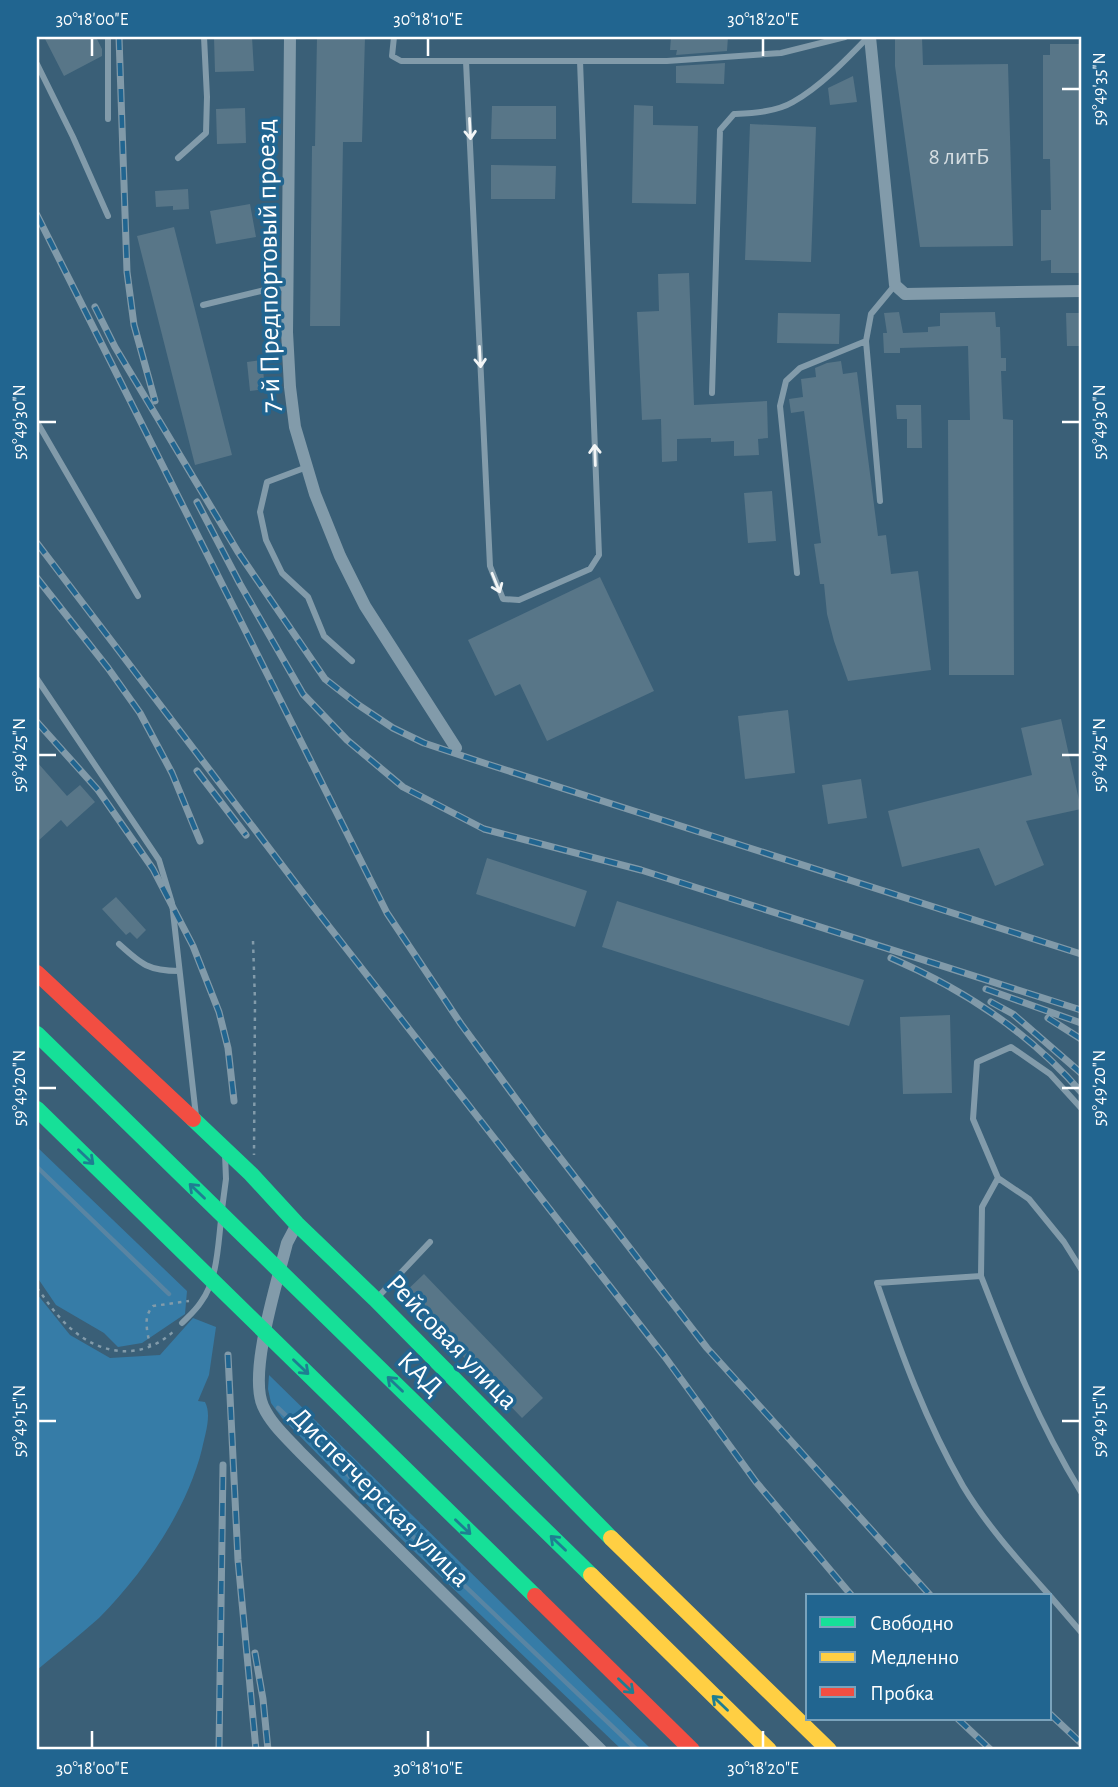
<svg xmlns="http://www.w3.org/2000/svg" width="1118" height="1787" font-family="'Alegreya Sans',sans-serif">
	<rect width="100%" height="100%" fill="#3a5f77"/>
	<path fill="#367ca7" d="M37,1147L187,1291L185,1314L142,1343L118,1347L104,1333L56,1305L37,1277Z
		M37,1294L70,1335L110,1358L160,1355L193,1318L216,1327L209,1375L198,1401L205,1402C212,1415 205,1435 202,1449C187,1510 143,1574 99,1618C79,1636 57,1653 37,1670Z
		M269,1375L652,1750H622L395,1533L282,1418L271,1403L268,1389Z"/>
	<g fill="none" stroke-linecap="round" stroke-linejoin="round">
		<path stroke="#5985a3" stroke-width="4.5" d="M37,1167L169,1294
			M278,1408L637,1750"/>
	</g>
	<path fill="#587688" d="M44,37H96L102,49V56L64,76Z
		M214,37H252L254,71L215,72Z
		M317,37H365L362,142H343L340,326H310L312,146H315Z
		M671,37H728L727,51L676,55L677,50H670Z
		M895,37H922L923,65L1008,64L1013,246L920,247L895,66Z
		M1050,44H1081V273H1051V260L1041,261V210H1051L1050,159H1043V55H1050Z
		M725,63L724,84L676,83V66Z
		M853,76L857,102L830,105L828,88Z
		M634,105L653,106V125L698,126L696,204L632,203Z
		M492,106H556V139H491Z
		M245,108L246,143L217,144L216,109Z
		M750,124L816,127L811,262L745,260Z
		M491,165L556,166L555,199H491Z
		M188,189L189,209L173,210V206L156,207L155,191Z
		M250,204L256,237L216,244L210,211Z
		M174,227L232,455L195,465L137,236Z
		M689,273L694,405L767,401L768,438L758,439L759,455L734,456V441L711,442V438L677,439V461L662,462L661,419L642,420L637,312L659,311L658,274Z
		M899,312L903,333L928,332V327L940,326V313L995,312L996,327H1000L1001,358H1006V371H1001L1003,419L1013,420L1014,675H949L948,420H970L968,346L900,348V353H884L883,333H887L884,313Z
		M778,313L840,314L839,344L777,343Z
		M1066,313H1081V346H1067Z
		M262,360L265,389L250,391L247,362Z
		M841,361L843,374L857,372L878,536L886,535L891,574L918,571L931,670L848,681L834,641L827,614L824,584H820L814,544L821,543L804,411L791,413L789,399L803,397L801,379L816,377L815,368L827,363Z
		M896,405H921L922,448H907V419H897Z
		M772,491L776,541L748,543L744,493Z
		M600,577L654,691L547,741L520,684L495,696L468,640Z
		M788,710L795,773L745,779L738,716Z
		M1061,719L1081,809L1026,821L1044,865L995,886L979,848L902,867L888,811L1032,775L1021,728Z
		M37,762L67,796L80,785L95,802L67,827L61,820L37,842Z
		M861,779L867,818L828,824L822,785Z
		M487,858L587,891L575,927L476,894Z
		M116,897L146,930L137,939L130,932L126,935L102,909Z
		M617,901L864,980L849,1026L602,947Z
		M950,1015L952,1093L903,1094L900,1017Z
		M424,1274L543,1398L522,1418L403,1294Z"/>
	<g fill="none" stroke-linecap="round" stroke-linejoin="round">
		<path stroke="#829baa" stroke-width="2.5" stroke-dasharray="3.5 5" stroke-linecap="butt" d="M253,941L255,1001L254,1155
			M37,1288C47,1301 56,1315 68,1326C101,1357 144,1361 176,1329
			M150,1347C148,1332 142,1318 153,1306L189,1301"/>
		<path stroke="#829baa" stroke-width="6" d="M108,37V119
			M394,37L392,56L401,61H667L781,53L845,37
			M466,61L490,566L503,599L519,600L590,569L599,555L580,61
			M37,64L73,137L108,216
			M178,158L206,133L207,97L204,37
			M203,305L265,290L287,287
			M712,393L720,130L734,114C753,113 776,112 793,102C820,87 847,59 868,37
			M37,422L138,596
			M307,467L267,482L260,512L266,540L282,573L308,597L324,636L352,661
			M880,501L866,341L871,314L895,285
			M797,573L780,406L786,381L800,368L866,341
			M37,679L159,860L172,903L196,1116
			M119,944C141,964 148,971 179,971
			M1081,1108L1050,1074L1011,1047L977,1062L973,1119L998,1178L1029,1199L1064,1242L1081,1269
			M998,1178L982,1207L981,1276L877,1283C901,1353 926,1422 963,1486C987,1526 1019,1561 1050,1596
			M222,1209L226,1179L225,1154
			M981,1276C1010,1351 1039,1424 1081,1492
			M377,1298L430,1242
			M182,1323C188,1317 196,1310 201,1302C217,1281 218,1246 221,1220
			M1050,1596L1081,1632"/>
		<path stroke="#829baa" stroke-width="12" d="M290,37L287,332L290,387L295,427L315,494L340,556L365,606L456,748
			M870,37L895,285L905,294L1081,291
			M297,1224L287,1243C278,1279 248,1373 263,1406C271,1424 287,1438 300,1452L601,1750"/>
		<path stroke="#16e098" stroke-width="16" d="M193,1119L251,1174L297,1224L375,1299L611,1538"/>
		<path stroke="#ffcf43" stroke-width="16" d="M611,1538L829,1750"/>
		<path stroke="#f24e42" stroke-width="16" d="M37,973L193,1119"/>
		<defs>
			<path id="rail" d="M119,37L127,272L134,325L155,401
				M37,215L387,913L461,1024L541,1133L707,1348L931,1596
				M95,307L115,347L238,552L325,679L357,704L393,728L424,743L487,764L1081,954
				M197,502L240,584L303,694L347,740L403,787L484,829L641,870L1081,1010
				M37,543L313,906L665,1357L756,1482L852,1596
				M37,578L108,668L140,713L172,773L200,841
				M37,722L98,790L153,869L193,946L219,1012L228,1048L234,1101
				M197,771L246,835
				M891,958C963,989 1029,1032 1081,1092
				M986,989L1081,1023
				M991,1002L1013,1014L1081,1073
				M1048,1018L1081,1039
				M228,1355L238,1560L256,1750
				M255,1653L263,1699L268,1750
				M1050,1714L1081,1743
				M958,1719L991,1750
				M219,1750L223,1465"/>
		</defs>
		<use href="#rail" stroke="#819aa9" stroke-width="7"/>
		<use href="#rail" stroke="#216590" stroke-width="4.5" stroke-dasharray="13" stroke-linecap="butt"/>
		<path stroke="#16e098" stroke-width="16" d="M37,1034L591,1575
			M37,1109L535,1596"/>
		<path stroke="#ffcf43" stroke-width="16" d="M591,1575L769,1750"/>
		<path stroke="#f24e42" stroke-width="16" d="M535,1596L692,1750"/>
	</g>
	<defs><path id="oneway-shaft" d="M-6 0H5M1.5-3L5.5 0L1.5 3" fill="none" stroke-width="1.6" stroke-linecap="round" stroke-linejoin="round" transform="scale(1.75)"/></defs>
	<g stroke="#f2f5f6">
		<use href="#oneway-shaft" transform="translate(470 129) rotate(87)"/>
		<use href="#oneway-shaft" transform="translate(480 357) rotate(87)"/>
		<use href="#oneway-shaft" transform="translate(595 455) rotate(-92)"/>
		<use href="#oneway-shaft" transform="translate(496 583) rotate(68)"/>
	</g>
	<g stroke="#1f7e92">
		<use href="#oneway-shaft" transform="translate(86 1157) rotate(44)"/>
		<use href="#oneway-shaft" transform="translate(197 1191) rotate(-136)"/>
		<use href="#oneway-shaft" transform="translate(301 1367) rotate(44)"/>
		<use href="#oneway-shaft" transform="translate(395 1384) rotate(-136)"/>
		<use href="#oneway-shaft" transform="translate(463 1527) rotate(44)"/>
		<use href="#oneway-shaft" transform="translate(558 1543) rotate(-136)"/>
		<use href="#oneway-shaft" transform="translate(626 1686) rotate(44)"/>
		<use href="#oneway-shaft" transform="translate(720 1703) rotate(-136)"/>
	</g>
	<path fill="none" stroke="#fff" stroke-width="2.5" d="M92,38V56M428,38V56M763,38V56M1062,89H1080M38,422H56M1062,422H1080M38,755H56M1062,755H1080M38,1088H56M1062,1088H1080M38,1421H56M1062,1421H1080M92,1731V1748M428,1731V1748M763,1731V1748"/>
	<g text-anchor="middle" stroke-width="7" stroke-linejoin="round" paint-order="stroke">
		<g font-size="24" fill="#d5dde1">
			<text x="959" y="164">8 литБ</text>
		</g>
		<g font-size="28" fill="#fff" stroke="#216590">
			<text transform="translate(267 266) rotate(-91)" y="10">7-й Предпортовый проезд</text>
			<text transform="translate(453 1341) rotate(46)" y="10">Рейсовая улица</text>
			<text transform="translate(421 1373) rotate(44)" y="10">КАД</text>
			<text transform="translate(381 1496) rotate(45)" y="10">Диспетчерская улица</text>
		</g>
	</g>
	<rect width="1118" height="1787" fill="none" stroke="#216590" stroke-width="77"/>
	<rect x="806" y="1594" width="245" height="126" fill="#216590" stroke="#7aa3bc" stroke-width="2"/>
	<rect x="820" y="1617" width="35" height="10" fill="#16e098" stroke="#7aa3bc" stroke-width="2"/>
	<text x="870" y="1630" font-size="21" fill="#ffffff">Свободно</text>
	<rect x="820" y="1652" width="35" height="10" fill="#ffcf43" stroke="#7aa3bc" stroke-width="2"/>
	<text x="870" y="1664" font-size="21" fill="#ffffff">Медленно</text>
	<rect x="820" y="1687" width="35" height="10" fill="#f24e42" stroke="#7aa3bc" stroke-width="2"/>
	<text x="870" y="1700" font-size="21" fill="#ffffff">Пробка</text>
	<rect x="38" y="38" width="1042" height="1710" fill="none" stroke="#fff" stroke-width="2.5"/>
	<g font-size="18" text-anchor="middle" fill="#fff">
		<text x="92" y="25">30°18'00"E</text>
		<text x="428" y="25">30°18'10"E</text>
		<text x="763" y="25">30°18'20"E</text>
		<text transform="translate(1099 89) rotate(-90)" y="6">59°49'35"N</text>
		<text transform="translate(19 422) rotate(-90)" y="6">59°49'30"N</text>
		<text transform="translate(1099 422) rotate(-90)" y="6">59°49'30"N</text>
		<text transform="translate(19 755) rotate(-90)" y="6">59°49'25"N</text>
		<text transform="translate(1099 755) rotate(-90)" y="6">59°49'25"N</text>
		<text transform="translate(19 1088) rotate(-90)" y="6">59°49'20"N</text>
		<text transform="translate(1099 1088) rotate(-90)" y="6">59°49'20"N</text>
		<text transform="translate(19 1421) rotate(-90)" y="6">59°49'15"N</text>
		<text transform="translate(1099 1421) rotate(-90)" y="6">59°49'15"N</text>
		<text x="92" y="1774">30°18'00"E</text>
		<text x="428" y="1774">30°18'10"E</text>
		<text x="763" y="1774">30°18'20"E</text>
	</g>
</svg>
